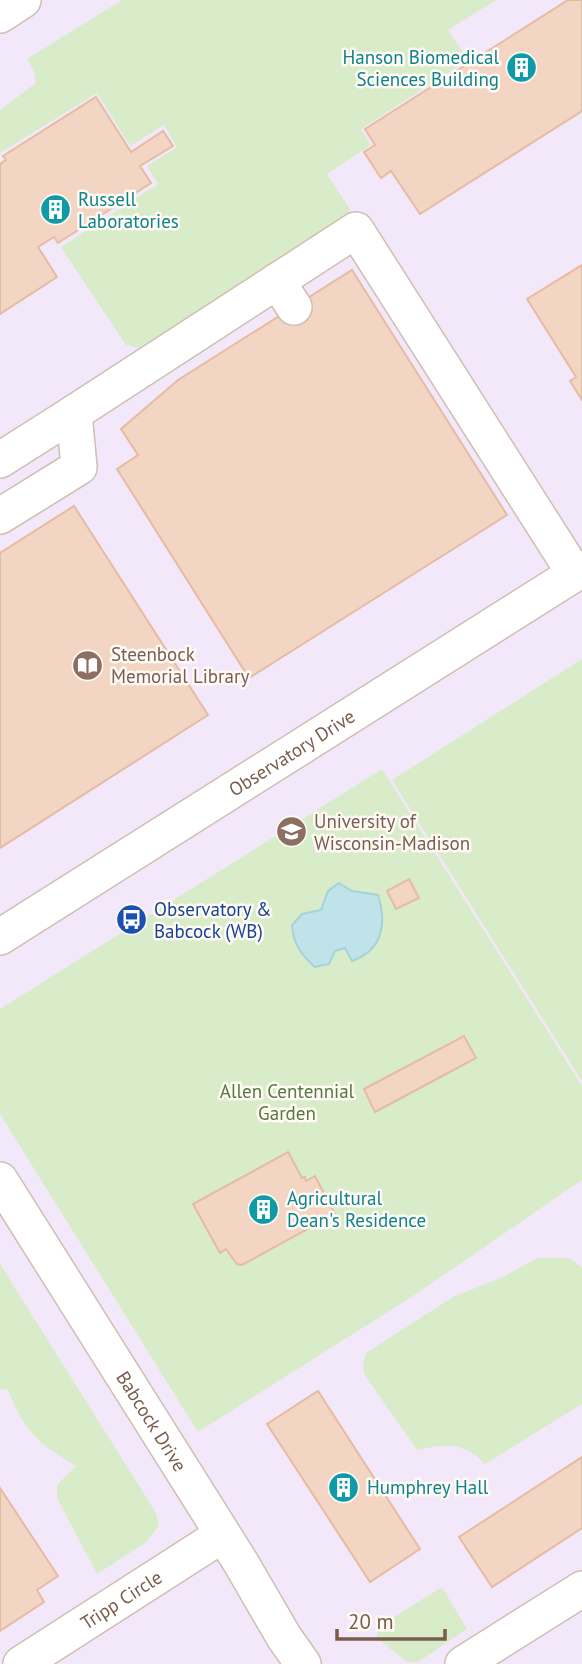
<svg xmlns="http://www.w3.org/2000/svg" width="582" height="1664" font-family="'PT Sans',sans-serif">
	<rect width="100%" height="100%" fill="#fdf6ec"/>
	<path fill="#f3e8fa" d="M0,0H582V1664H0Z"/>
	<path fill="#d8ecc9" d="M122,0H496L448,30L468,60L361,129L371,145L327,174L350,209L347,217L139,348L126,345L61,247L158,184L147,166L177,147L164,125L130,146L97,93L0,153V110L36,83L34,71L27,59Z
		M582,659V1081L392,780Z
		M382,769L582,1086V1180L413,1296L198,1432L0,1114V1009Z
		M537,1258H570L582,1268V1404L485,1464C464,1441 446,1444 417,1450L364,1374L363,1364L366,1353L453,1297L503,1277Z
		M0,1264L156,1513L159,1526L145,1543L97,1574L57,1498V1485L76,1466C37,1442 25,1433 8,1390L0,1389Z
		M442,1587L467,1629L418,1662H407L377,1638L378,1627Z"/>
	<path fill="#bfe3e8" stroke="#a5d3da" stroke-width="2" d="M339,883L352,891L378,895C387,923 383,950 352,961L345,948L335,951L329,964L315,967C301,955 293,943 292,925L302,914L321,910L328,891Z"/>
	<path fill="#f3d5c3" stroke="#e6bba3" stroke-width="2" d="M568,0H582V111L420,214L391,171L381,178L364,152L375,145L365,129Z
		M96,97L131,152L163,131L173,146L140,166L151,183L58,243L54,237L38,247L57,277L0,314V164L6,160L3,156Z
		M582,265V400L570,381L576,377L527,299Z
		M352,270L507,515L249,678L117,469L138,455L121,429L178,380Z
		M74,506L208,715L0,848V553Z
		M409,879L419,898L396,909L387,891Z
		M464,1036L476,1058L375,1112L364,1089Z
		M288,1152L302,1178L305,1177L306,1181L315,1176L335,1214L242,1265L237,1264L226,1249L220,1253L193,1204Z
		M318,1391L420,1549L370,1582L267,1424Z
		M582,1457V1528L492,1587L459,1537Z
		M0,1488L58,1576L37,1590L44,1602L0,1631Z"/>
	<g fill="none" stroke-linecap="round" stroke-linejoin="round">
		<defs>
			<g id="minor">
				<path d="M0,15L23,0"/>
				<path d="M277,281L294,307"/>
				<path d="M0,460L74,413"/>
				<path d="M0,516L79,467L74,413L356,230L575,574"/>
				<path id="s1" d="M0,937L582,569"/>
				<path id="s2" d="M0,1180L241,1563L284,1637L303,1664"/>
				<path id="s3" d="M21,1664L222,1535"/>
				<path d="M463,1664L582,1589"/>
			</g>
		</defs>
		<use href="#minor" stroke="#d1beb0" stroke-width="38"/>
		<use href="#minor" stroke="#fff" stroke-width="35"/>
	</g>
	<defs>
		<symbol id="building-disc" viewBox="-11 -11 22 22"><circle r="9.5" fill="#0f9aa8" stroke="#fffaf3"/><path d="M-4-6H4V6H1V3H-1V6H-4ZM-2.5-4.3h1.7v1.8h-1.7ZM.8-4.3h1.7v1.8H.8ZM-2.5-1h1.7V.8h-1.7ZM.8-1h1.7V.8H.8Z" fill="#fff"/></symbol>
		<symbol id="library-disc" viewBox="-11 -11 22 22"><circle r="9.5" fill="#8d6e63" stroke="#fffaf3"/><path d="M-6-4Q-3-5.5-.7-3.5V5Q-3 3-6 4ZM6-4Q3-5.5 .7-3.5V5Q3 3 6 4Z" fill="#fff"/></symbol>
		<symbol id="university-disc" viewBox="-11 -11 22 22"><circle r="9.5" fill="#8d6e63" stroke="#fffaf3"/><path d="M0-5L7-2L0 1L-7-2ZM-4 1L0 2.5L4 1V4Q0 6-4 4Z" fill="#fff"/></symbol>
		<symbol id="bus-disc" viewBox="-11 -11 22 22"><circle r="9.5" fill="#1a4fb4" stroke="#fffaf3"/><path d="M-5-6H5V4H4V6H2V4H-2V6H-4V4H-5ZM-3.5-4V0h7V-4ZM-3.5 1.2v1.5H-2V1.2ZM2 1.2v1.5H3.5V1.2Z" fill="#fff"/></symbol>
	</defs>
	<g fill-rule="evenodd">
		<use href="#building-disc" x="504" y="50" width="35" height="35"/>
		<use href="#building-disc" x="38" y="192" width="35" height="35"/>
		<use href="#library-disc" x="70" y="648" width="35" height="35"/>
		<use href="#university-disc" x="274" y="814" width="35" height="35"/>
		<use href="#bus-disc" x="114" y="902" width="35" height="35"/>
		<use href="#building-disc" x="246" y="1192" width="35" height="35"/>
		<use href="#building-disc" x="326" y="1470" width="35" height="35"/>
	</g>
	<g text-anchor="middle" stroke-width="5" stroke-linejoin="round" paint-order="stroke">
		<g font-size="19" fill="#0d838f" stroke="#fffaf3" text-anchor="start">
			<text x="499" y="64" text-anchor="end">Hanson Biomedical<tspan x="499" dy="22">Sciences Building</tspan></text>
			<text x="78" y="206">Russell<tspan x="78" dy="22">Laboratories</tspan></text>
			<text x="287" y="1205">Agricultural<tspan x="287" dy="22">Dean's Residence</tspan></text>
			<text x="367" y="1494">Humphrey Hall</text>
		</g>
		<g font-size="19" fill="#785e54" stroke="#fffaf3" text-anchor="start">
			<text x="111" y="661">Steenbock<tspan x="111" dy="22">Memorial Library</tspan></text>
			<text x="314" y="828">University of<tspan x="314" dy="22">Wisconsin-Madison</tspan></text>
		</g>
		<g font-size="19" fill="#7a5c4d" stroke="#fffaf3">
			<text dy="7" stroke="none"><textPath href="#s1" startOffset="345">Observatory Drive</textPath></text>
			<text dy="7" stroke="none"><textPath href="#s2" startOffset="285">Babcock Drive</textPath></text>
			<text dy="7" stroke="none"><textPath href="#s3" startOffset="119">Tripp Circle</textPath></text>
		</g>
		<g font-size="19" fill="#164399" stroke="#fffaf3" text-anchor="start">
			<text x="154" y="916">Observatory &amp;<tspan x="154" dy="22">Babcock (WB)</tspan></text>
		</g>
		<g font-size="19" fill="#537a41" stroke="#fffaf3">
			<text x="287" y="1098">Allen Centennial<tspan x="287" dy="22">Garden</tspan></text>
		</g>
	</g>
	<path d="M337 1629v10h108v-10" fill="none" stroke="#7a5c4d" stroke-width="3.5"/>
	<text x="348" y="1629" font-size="21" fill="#7a5c4d" stroke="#fffaf3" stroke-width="5" paint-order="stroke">20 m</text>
</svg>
